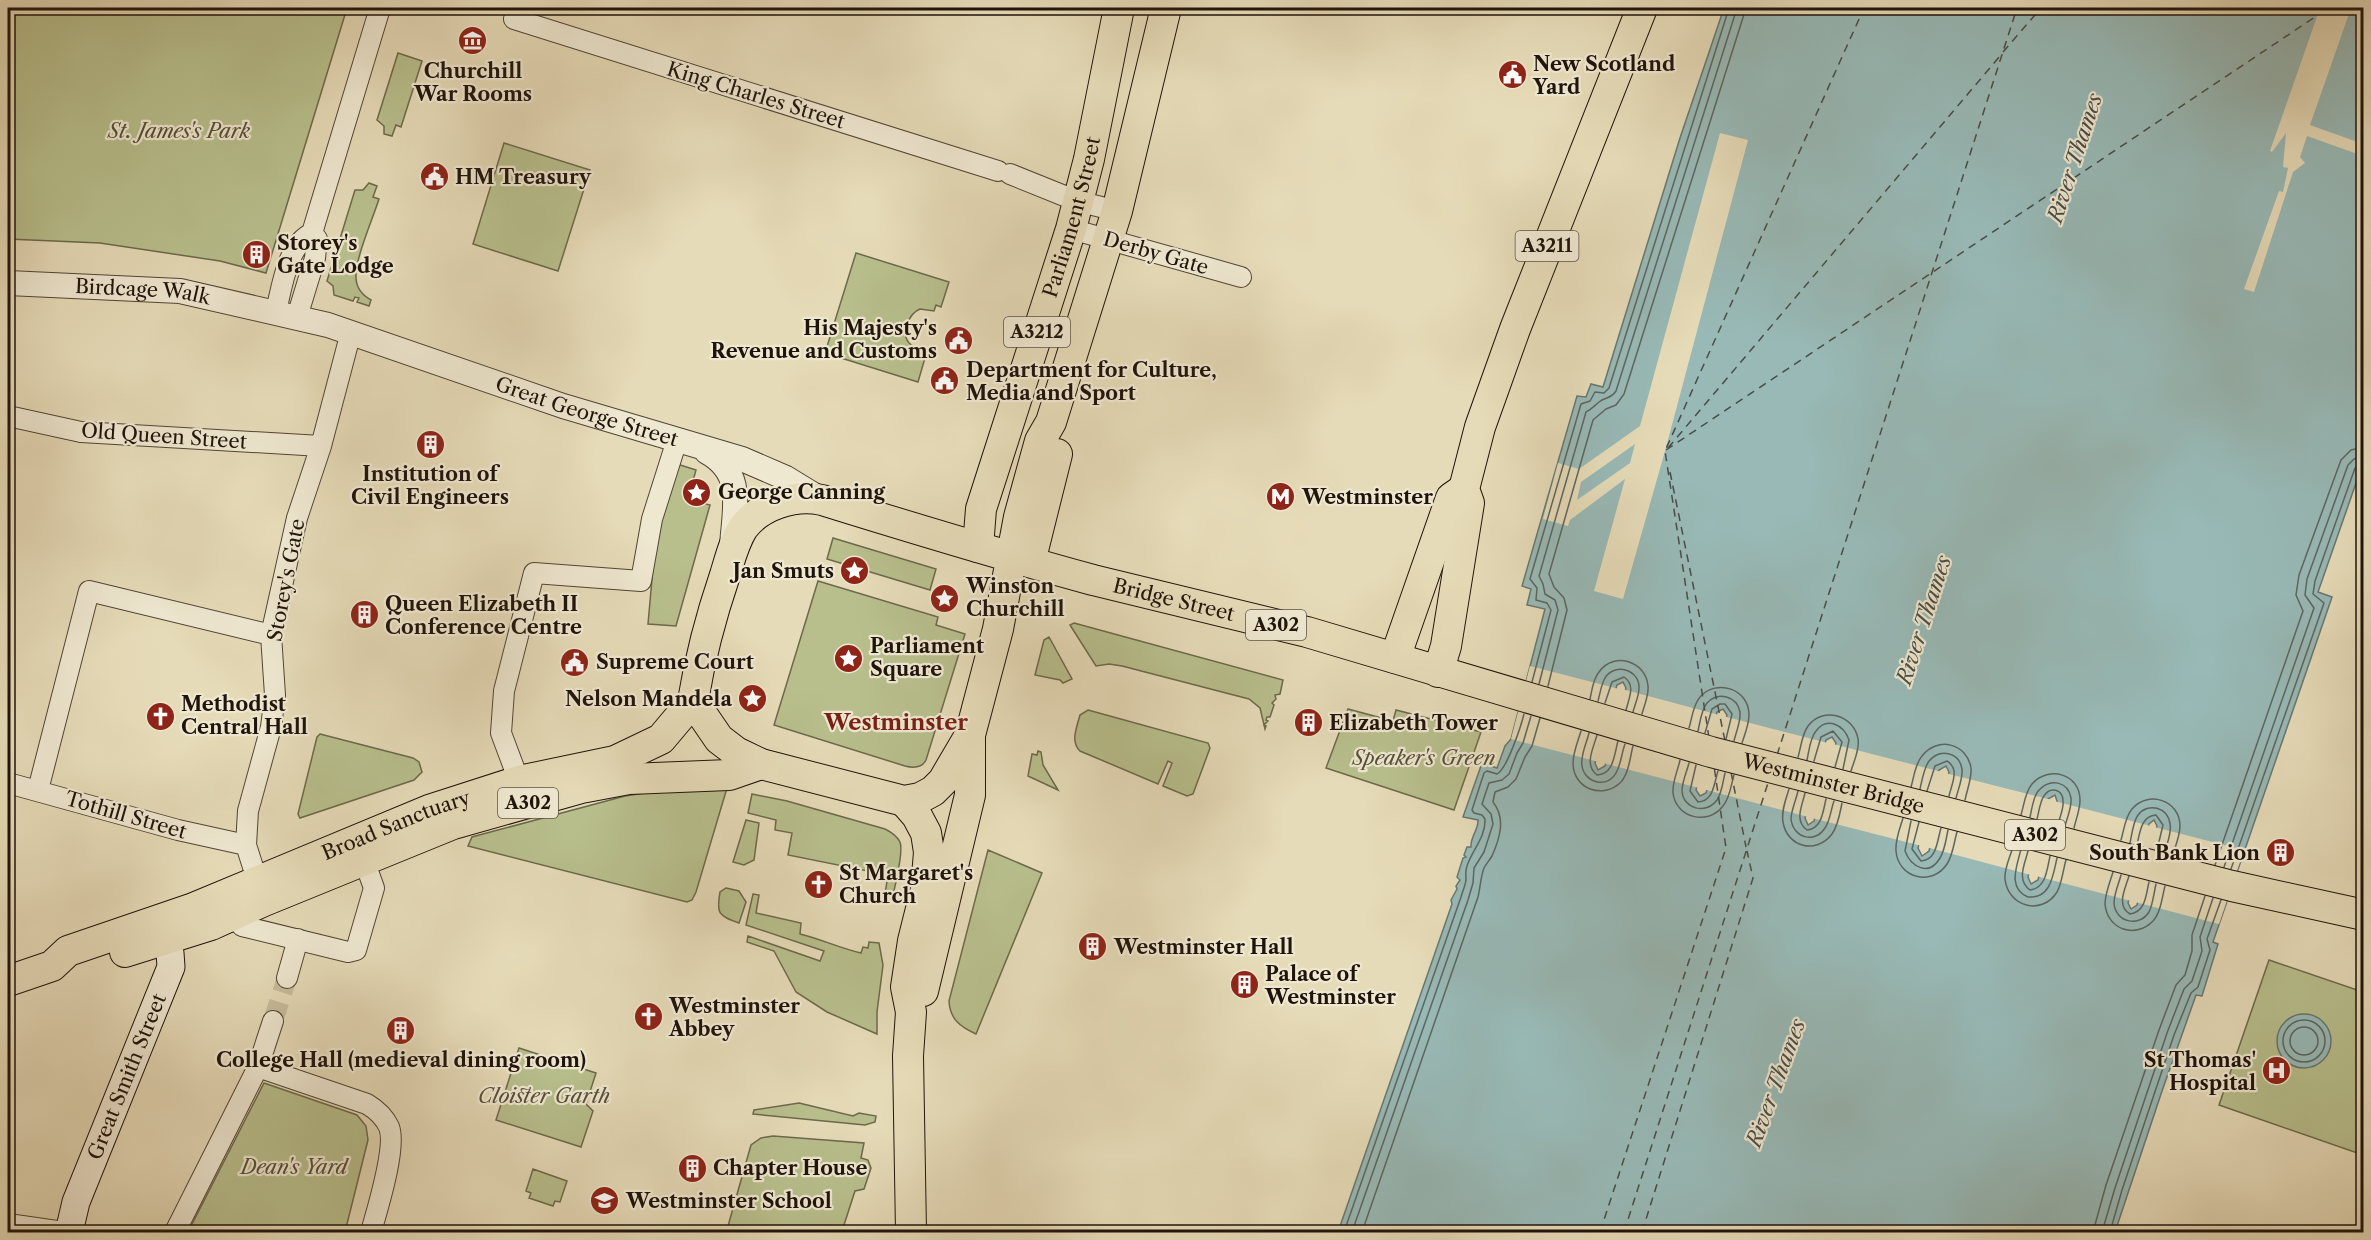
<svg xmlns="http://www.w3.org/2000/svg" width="2371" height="1240" font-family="'Libre Caslon Text',serif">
	<rect width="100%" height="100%" fill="#e6dbb8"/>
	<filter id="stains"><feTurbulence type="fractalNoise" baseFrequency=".00333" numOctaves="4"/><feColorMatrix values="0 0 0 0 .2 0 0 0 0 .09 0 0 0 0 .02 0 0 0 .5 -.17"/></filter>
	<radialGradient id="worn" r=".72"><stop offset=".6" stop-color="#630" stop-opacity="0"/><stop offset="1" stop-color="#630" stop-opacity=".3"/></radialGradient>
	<path fill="#b8bf8d" stroke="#6c694c" stroke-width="1.5" d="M8,8H347L266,273L220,261L100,243L8,239Z
		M398,53L422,61L401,127L396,125L392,136L384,134V126L377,120Z
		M504,143L590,170L558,271L473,244Z
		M369,183L377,186L373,197L379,199C373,218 355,259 356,277C356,287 362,295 371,300L369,306L357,302L359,298L355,297L353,301L334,295L333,286L327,281L355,190H363Z
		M856,253L949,282L941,307L936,305L934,311L920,309C910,313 900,332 909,343C914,348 920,349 927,351L918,382L825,353Z
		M674,463L696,470L688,499L710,505L676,626L648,624L655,545Z
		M833,538L936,569L930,590L827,559Z
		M818,581L938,617L936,625L965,634L926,760C922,768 913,768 905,766L774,725Z
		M1074,623L1283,680L1280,694L1275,695L1276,699L1272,703L1274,705L1270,717H1267L1266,720L1268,721L1264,725L1266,726L1265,729L1260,708L1249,699L1122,666L1109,664L1096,666L1070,625Z
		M1049,637L1072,679L1063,683L1060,680L1035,675L1044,640Z
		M1348,709L1393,721L1396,710L1481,732L1454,810L1326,768Z
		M1088,710L1208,743L1210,748L1193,794L1187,796L1163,786L1172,763L1168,761L1158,784L1080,751C1070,741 1077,727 1080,715Z
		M320,734L413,758L419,762L422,772L414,780L300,818L298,814L317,737Z
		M1038,751L1041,752L1043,765L1058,790L1028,776L1032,754L1037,755Z
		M727,788L696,892L692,900L687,902L468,846L472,837L625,796L671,789Z
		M752,794L787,801L885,829C891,832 897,836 900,842C904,852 895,884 893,896L885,894L888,875L788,855L792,833L775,830L776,820L748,813Z
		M746,820L759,823L754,860L744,865L733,862Z
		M988,850L1042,873L976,1034C961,1027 950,1020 949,1001Z
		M726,888L739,891L746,902L739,923C719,916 716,914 720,892Z
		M753,894L759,895L756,913L801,923L800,934C821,939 839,948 861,953L863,947L868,948L869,942L879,943L883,965L877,1012V1034L827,1012L796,992L774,951L747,942L748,936L820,961L824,951L746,925Z
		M2269,960L2363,992V1155L2219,1105Z
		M519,1048L596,1073L586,1104L593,1111L581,1147L496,1120Z
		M264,1083L357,1115L366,1126L368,1140L345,1232H188Z
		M799,1103L853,1116L859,1113L876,1116L875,1122L865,1125L753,1114L754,1110Z
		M773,1136L864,1143L861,1158L868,1160L871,1168L864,1189L855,1191L844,1225L848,1232H731L728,1226L751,1145L761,1138Z
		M533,1169L567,1181L560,1202L555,1201L553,1206L529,1198L531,1193L526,1191Z"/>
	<path fill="#98b9b6" stroke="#687772" stroke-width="1.5" fill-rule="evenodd" d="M1724,8H2363V463L2318,592L2332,597L2331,600L2213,942L2218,944L2202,996L2196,995L2162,1091L2115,1232H1338L1452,904L1451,900L1457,889L1456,886L1460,880L1457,877L1463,858L1466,857L1464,855L1467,847H1471C1470,837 1479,829 1478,820L1463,817L1482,763L1497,768L1505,746L1511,739L1545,609L1527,605L1531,589L1522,586L1577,396L1586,397L1591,384L1603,387L1680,138ZM1623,682L1626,688L1605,766L1598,770L1595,763L1617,685ZM1723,709L1727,715L1706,793L1700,796L1696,790L1717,712ZM1832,737L1836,743L1814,821L1808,825L1805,818L1826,740ZM1946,766L1949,772L1929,851L1922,856L1918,848L1939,770ZM2055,795L2057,801L2038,880L2031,884L2028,877L2048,799ZM2154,820L2157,826L2137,905L2131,909L2128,903L2149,824Z
		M2277 1041a27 27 0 1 1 54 0a27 27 0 1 1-54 0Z"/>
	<path fill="#e6dbb8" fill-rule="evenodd" d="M2320,8H2351L2310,125L2363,144V156L2307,136L2300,157L2305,163L2293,172L2254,292L2244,289L2279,191L2283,192L2288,168L2283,167L2286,133L2272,152L2270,151Z
		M1720,133L1748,140L1665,451L1623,599L1594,591L1625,479L1570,520L1568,526L1543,519L1558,463L1579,469L1640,426ZM1635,444L1630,463L1577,500L1581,482Z
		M1530,666L1619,689L1599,762L1511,739Z
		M1622,689L1719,715L1699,788L1603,763Z
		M1723,716L1828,743L1808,817L1703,789Z
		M1833,744L1942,772L1922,846L1812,818Z
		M1945,773L2052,800L2031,875L1926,847Z
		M2054,801L2151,826L2131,901L2036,876Z
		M2154,827L2244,850L2219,924L2135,902Z"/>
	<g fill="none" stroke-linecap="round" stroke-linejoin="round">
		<path stroke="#5c6660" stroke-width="1.5" d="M1532,682L1551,610L1547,603L1536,600L1537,588L1530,579L1581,404L1590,401L1595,392L1604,393L1609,388L1729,8
			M1539,684L1558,610L1555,600L1545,594L1543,584L1539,576L1586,412C1592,409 1594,406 1599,402C1605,397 1611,399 1616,391L1737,8
			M1548,686L1567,610L1564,598L1554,587L1549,574L1593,420L1606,409L1616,405L1624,394L1746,8
			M1590,699C1592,690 1593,679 1599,672C1614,651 1646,661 1648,686C1649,695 1644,706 1642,714
			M1598,701C1600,694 1601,685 1605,678C1615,662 1640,670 1639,688C1639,696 1635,704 1633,712
			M1605,703L1612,682L1624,677C1636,685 1629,698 1626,710
			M1689,728C1692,718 1693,705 1700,697C1717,678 1749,689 1749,715C1749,724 1745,734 1742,743
			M1581,731C1578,741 1573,753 1573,763C1573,789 1603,800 1621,782C1629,773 1630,757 1633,746
			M1698,731C1700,723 1701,710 1707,703C1718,691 1737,696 1740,712C1741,721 1736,732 1734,741
			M1589,733C1587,742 1580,756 1582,766C1585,784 1609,789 1617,771C1621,763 1622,752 1625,744
			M1705,733L1712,709L1720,704H1725L1732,714L1726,739
			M1597,735C1593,749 1584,765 1597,775C1614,774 1614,755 1618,741
			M1798,757C1801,747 1802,734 1808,726C1823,706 1854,715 1858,739C1860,749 1854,761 1851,771
			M1680,760C1678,770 1672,782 1673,793C1676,818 1708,826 1723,806C1730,798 1731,785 1734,775
			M1807,760C1809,751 1810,738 1816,731C1827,716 1844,725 1849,740L1843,769
			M1814,761L1821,737L1833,731L1842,742L1835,767
			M1689,763C1687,771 1682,782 1682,791C1683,809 1706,815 1717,800C1722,793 1723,781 1725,773
			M1696,765L1690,791L1698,802C1714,801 1714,783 1718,771
			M1911,787C1914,777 1915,764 1922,756C1937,736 1967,743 1971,768C1972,778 1967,790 1965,800
			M1789,789C1786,799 1781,811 1783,822C1787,847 1816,855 1832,834C1838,826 1840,813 1842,803
			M1920,789C1922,780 1924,768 1929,761C1940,748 1959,752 1962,769C1963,778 1958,790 1956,798
			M1798,791C1796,800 1791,811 1791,819C1793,838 1815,844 1825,828C1830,821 1831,809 1834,801
			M1927,791L1935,766L1947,761C1960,769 1952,783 1949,796
			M1805,793C1802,806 1794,821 1807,830C1822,829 1823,811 1826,799
			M2021,815C2024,805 2025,792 2032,784C2049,765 2080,774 2080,800C2080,810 2076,819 2074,828
			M2030,817C2032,809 2033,796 2039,790C2050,778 2068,781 2071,798C2072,807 2067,818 2065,826
			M1903,818C1900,828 1895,840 1896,851C1898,878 1932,887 1947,864C1953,855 1954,842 1957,832
			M2037,819C2039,812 2040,801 2044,796C2050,786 2063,789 2063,801C2064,808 2060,817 2058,824
			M1911,821L1905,851C1911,867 1929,877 1940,858C1945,850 1946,839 1948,830
			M1919,822L1912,849L1921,861C1937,860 1937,841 1941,828
			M2121,840C2124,830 2125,817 2132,809C2148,790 2180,800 2180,826C2180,835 2176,845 2173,854
			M2130,843C2132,834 2133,822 2138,815C2148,802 2168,807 2170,824C2172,832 2167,843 2165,852
			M2137,845C2140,832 2141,816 2156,815L2163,825L2157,850
			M2013,847C2010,857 2004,869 2005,879C2008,907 2042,916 2057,892C2062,883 2063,870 2066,860
			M2021,849C2017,866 2007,888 2028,897C2051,899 2053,875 2057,858
			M2028,851C2025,864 2016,880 2030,890C2046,888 2047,870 2050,856
			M2215,865L2303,611L2296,595L2299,575L2341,460L2351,450L2364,447
			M2224,867L2314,608L2305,595L2307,579L2348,465L2354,459L2364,456
			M2231,869L2324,603L2313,594L2315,581L2355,468L2359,465L2364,464
			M2113,872C2110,882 2105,894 2105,904C2107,930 2136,939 2153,921C2161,912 2162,897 2165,886
			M2121,875C2119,883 2114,894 2114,903C2115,922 2139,928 2149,912C2153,904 2154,892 2156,884
			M2129,876C2125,889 2116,906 2130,914C2146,912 2146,894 2149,882
			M2283 1041a21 21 0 1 1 42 0a21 21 0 1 1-42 0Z
			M2290 1041a14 14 0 1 1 28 0a14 14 0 1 1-28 0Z
			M1344,1232L1461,897C1462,893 1466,884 1466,879C1466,874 1465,872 1467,866C1472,850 1486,837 1485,819L1482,815L1474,813L1472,810L1484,773L1487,771L1497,774C1507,769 1521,726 1524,714
			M1352,1232L1468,900L1473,883L1474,868L1484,852L1493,824L1491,814L1482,804L1489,783L1502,780L1509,774L1517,753L1523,743L1531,716
			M1362,1232L1478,897C1480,889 1481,875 1484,868C1486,864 1489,861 1492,856C1500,838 1506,818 1493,802L1495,792L1508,787L1516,779L1525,757L1532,746L1540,718
			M2093,1232L2106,1185L2159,1030L2176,985L2185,975L2192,951V935L2205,896
			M2102,1232L2115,1188L2167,1033L2184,989L2192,981L2202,951L2200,937L2213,898
			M2110,1232L2122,1190L2174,1035L2191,993L2198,987L2210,950L2207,939L2221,900"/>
		<path stroke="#494d47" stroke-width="1.5" stroke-dasharray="8 6" stroke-linecap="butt" d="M2003,52L2041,8
			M1668,448L2000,56
			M1666,450L2318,15L2320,8
			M1670,472L1725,741
			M1709,738L1665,451L1864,8
			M1777,755L2017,8
			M1731,772L1746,847
			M1600,1232L1726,848L1714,766
			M1624,1232L1768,783
			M1642,1232L1753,878L1747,851"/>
		<path stroke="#c8bd9e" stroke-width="20" stroke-dasharray="20 10" stroke-linecap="butt" d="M273,1021L287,978"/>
		<defs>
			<path id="minor" d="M514,19L998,171
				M1010,174L1077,201L1117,211
				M1071,229L1241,277
				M276,311C282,287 287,245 312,233L380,8
				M297,317L315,258L317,239L312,233
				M8,416L81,432L321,446
				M519,781L501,733L504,691L534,573L641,581L652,519L677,440
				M8,783L178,830L246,845
				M38,790L89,591L271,635
				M261,892L246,845L248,811L271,727L275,695L271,635L297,518L321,446L351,332
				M234,915L242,926L348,952L356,950L374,888L364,860
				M287,978L298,939
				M258,1067L367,1104C377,1110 384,1116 389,1127C397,1147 377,1210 371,1232
				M8,1224L64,1232
				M175,1232L258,1067L273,1021"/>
			<g id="tertiary">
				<path id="s1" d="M8,283L180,291L328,325L563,406L742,459L786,478L822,500"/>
				<path d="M707,452C746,473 734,510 732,546"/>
			</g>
			<g id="secondary">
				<path id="s2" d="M69,1232L76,1202L171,967L170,953L158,920"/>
			</g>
			<g id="primary">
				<path id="s3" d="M1166,8L1117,211L1051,422L1040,441L1019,517L998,629L970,735L943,781L933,791L920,798L904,801L761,764L736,752L719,739L693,701C700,658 711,616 725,575C730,559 734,542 743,528C760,505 795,494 822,500C912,528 1002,555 1093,580L1307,632L1711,752L2232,886L2364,915"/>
				<path id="s4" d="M978,547L981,509L1071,229L1089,159L1119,8"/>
				<path d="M1030,562L1057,454"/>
				<path d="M1395,658L1451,498L1464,489"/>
				<path d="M1438,672L1446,646L1469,503L1464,489L1480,427L1515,329L1642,8"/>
				<path d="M904,801L917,816L926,833L929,852L926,889L913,941L906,987L911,1012L908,1056L911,1232"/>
				<path d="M125,952L211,925L264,901L453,824L581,788L629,779L729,775L761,764"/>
				<path id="s5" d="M8,981L52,966L68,951L191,909L429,810L519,781L615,761L661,739L693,701"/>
				<path d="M923,991L970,795V735"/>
			</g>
		</defs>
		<use href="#minor" stroke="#514536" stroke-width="22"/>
		<use href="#tertiary" stroke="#514536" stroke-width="26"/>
		<use href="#secondary" stroke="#1f130b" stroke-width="29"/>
		<use href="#primary" stroke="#1f130b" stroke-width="32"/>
		<use href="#minor" stroke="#efe8d1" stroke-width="20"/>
		<use href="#tertiary" stroke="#efe8d1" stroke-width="24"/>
		<use href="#secondary" stroke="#efe8d1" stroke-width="27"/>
		<use href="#primary" stroke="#e6dbb8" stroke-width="30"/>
	</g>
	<defs>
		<symbol id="museum-disc" viewBox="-11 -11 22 22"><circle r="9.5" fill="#8f2418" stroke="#efe8d1"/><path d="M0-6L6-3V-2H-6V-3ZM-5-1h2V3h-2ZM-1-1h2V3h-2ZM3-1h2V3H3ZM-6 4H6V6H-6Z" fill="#fff"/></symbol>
		<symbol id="civic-disc" viewBox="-11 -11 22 22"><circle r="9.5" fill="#8f2418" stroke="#efe8d1"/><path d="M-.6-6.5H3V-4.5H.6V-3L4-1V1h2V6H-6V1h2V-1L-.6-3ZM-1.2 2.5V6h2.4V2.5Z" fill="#fff"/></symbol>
		<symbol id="building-disc" viewBox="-11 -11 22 22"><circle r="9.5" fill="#8f2418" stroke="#efe8d1"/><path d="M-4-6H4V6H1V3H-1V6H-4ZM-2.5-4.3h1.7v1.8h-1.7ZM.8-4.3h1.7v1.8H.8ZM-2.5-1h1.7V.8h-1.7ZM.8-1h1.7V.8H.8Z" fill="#fff"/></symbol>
		<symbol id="sight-disc" viewBox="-11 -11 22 22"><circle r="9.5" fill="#8f2418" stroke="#efe8d1"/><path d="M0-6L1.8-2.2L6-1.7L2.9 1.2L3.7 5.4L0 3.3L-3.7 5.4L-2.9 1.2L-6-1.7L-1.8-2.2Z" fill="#fff"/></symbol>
		<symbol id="metro-disc" viewBox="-11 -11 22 22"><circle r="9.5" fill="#8f2418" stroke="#efe8d1"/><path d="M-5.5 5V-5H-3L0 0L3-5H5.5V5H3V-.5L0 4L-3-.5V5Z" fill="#fff"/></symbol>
		<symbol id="church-disc" viewBox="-11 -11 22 22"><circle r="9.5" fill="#8f2418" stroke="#efe8d1"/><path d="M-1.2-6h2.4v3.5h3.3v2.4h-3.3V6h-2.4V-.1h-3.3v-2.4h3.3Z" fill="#fff"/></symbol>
		<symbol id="hospital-disc" viewBox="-11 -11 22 22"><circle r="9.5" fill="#8f2418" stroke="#efe8d1"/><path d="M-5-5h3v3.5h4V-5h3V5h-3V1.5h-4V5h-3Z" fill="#fff"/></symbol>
		<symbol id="school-disc" viewBox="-11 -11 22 22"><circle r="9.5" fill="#8f2418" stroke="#efe8d1"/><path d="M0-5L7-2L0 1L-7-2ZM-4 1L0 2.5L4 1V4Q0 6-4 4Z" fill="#fff"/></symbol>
	</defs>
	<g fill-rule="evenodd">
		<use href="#museum-disc" x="456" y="24" width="33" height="33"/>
		<use href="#civic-disc" x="1496" y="58" width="33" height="33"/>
		<use href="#civic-disc" x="418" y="160" width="33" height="33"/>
		<use href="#building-disc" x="240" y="238" width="33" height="33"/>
		<use href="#civic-disc" x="942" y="324" width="33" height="33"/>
		<use href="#civic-disc" x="928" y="364" width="33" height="33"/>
		<use href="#building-disc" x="414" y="428" width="33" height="33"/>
		<use href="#sight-disc" x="680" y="476" width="33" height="33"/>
		<use href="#metro-disc" x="1264" y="480" width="33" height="33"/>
		<use href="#sight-disc" x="838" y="554" width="33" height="33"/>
		<use href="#sight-disc" x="928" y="582" width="33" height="33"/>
		<use href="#building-disc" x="348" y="598" width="33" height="33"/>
		<use href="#sight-disc" x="832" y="642" width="33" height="33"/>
		<use href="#civic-disc" x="558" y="646" width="33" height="33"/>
		<use href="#sight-disc" x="736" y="682" width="33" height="33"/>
		<use href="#church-disc" x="144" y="700" width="33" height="33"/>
		<use href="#building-disc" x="1292" y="706" width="33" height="33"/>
		<use href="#building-disc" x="2264" y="836" width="33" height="33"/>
		<use href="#church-disc" x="802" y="868" width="33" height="33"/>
		<use href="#building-disc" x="1076" y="930" width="33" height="33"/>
		<use href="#building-disc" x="1228" y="968" width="33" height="33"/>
		<use href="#church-disc" x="632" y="1000" width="33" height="33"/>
		<use href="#building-disc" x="384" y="1014" width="33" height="33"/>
		<use href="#hospital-disc" x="2260" y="1054" width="33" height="33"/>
		<use href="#building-disc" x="676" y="1152" width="33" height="33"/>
		<use href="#school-disc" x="588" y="1184" width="33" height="33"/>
	</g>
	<g text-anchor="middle" stroke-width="4.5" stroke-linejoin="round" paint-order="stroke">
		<g fill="#efe8d1" stroke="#5d5346" stroke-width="1.5">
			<rect x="1515.5" y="231" width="63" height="30" rx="4.5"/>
			<rect x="1004" y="317" width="66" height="30" rx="4.5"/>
			<rect x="1246" y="610" width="60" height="30" rx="4.5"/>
			<rect x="498" y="788" width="60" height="30" rx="4.5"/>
			<rect x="2005" y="820" width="60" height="30" rx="4.5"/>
		</g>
		<g font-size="18" font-weight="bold" fill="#1f130b">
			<text x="1547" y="252">A3211</text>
			<text x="1037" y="338">A3212</text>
			<text x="1276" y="631">A302</text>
			<text x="528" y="809">A302</text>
			<text x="2035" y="841">A302</text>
		</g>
		<g font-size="20" font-weight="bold" fill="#1f130b" stroke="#efe8d1" text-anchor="start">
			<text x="1533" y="71">New Scotland<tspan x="1533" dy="23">Yard</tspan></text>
			<text x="473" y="78" text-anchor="middle">Churchill<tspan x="473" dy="23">War Rooms</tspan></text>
			<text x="455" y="184">HM Treasury</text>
			<text x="277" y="250">Storey's<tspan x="277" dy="23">Gate Lodge</tspan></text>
			<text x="937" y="335" text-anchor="end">His Majesty's<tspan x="937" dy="23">Revenue and Customs</tspan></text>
			<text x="966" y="377">Department for Culture,<tspan x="966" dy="23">Media and Sport</tspan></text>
			<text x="430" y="481" text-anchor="middle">Institution of<tspan x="430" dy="23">Civil Engineers</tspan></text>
			<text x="718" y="499">George Canning</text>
			<text x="1302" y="504">Westminster</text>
			<text x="834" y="578" text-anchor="end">Jan Smuts</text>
			<text x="966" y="593">Winston<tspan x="966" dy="23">Churchill</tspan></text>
			<text x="385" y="611">Queen Elizabeth II<tspan x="385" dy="23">Conference Centre</tspan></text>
			<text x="870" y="653">Parliament<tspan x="870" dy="23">Square</tspan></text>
			<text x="596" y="669">Supreme Court</text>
			<text x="732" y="706" text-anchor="end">Nelson Mandela</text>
			<text x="181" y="711">Methodist<tspan x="181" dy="23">Central Hall</tspan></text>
			<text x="1329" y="730">Elizabeth Tower</text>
			<text x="2260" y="860" text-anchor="end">South Bank Lion</text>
			<text x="839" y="880">St Margaret's<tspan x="839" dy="23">Church</tspan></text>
			<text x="1114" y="954">Westminster Hall</text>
			<text x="1265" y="981">Palace of<tspan x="1265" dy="23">Westminster</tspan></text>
			<text x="669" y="1013">Westminster<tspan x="669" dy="23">Abbey</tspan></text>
			<text x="401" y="1067" text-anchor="middle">College Hall (medieval dining room)</text>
			<text x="2256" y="1067" text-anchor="end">St Thomas'<tspan x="2256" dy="23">Hospital</tspan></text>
			<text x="713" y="1175">Chapter House</text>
			<text x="626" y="1208">Westminster School</text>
		</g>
		<g font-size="20" fill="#1f130b" stroke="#efe8d1">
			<text transform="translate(756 95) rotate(17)" y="7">King Charles Street</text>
			<text dy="7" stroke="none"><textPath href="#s4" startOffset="344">Parliament Street</textPath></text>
			<text transform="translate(1156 253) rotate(16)" y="7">Derby Gate</text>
			<text dy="7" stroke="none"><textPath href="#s1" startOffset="135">Birdcage Walk</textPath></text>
			<text dy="7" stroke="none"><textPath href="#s1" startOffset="597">Great George Street</textPath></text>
			<text transform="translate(164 436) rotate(4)" y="7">Old Queen Street</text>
			<text transform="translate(286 580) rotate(-79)" y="7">Storey's Gate</text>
			<text dy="7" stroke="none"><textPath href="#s3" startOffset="1730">Bridge Street</textPath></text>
			<text dy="7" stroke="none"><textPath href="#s3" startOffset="2415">Westminster Bridge</textPath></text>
			<text transform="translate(126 815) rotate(16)" y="7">Tothill Street</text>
			<text dy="7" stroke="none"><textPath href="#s5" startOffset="420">Broad Sanctuary</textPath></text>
			<text dy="7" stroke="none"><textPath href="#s2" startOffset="166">Great Smith Street</textPath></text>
		</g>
		<g font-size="20" font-style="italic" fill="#554f38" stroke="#efe8d1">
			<text x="179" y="138">St. James's Park</text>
			<text x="1424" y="765">Speaker's Green</text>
			<text x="544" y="1103">Cloister Garth</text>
			<text x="294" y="1174">Dean's Yard</text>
		</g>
		<g font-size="21" font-style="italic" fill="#494d47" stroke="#efe8d1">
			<text transform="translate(2075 158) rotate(-72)" y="7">River Thames</text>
			<text transform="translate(1924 620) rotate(-72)" y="7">River Thames</text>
			<text transform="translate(1776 1083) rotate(-70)" y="7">River Thames</text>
		</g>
		<g font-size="22" font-weight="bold" fill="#7a1f14" stroke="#efe8d1">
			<text x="896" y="730">Westminster</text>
		</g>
	</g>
	<rect width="2371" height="1240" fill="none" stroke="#e6dbb8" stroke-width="30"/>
	<rect x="9" y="9" width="2353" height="1222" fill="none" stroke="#1f130b" stroke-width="3"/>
	<rect x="15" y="15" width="2341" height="1210" fill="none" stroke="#1f130b" stroke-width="1.5"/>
	<rect width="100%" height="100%" filter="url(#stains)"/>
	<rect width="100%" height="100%" fill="url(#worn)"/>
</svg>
